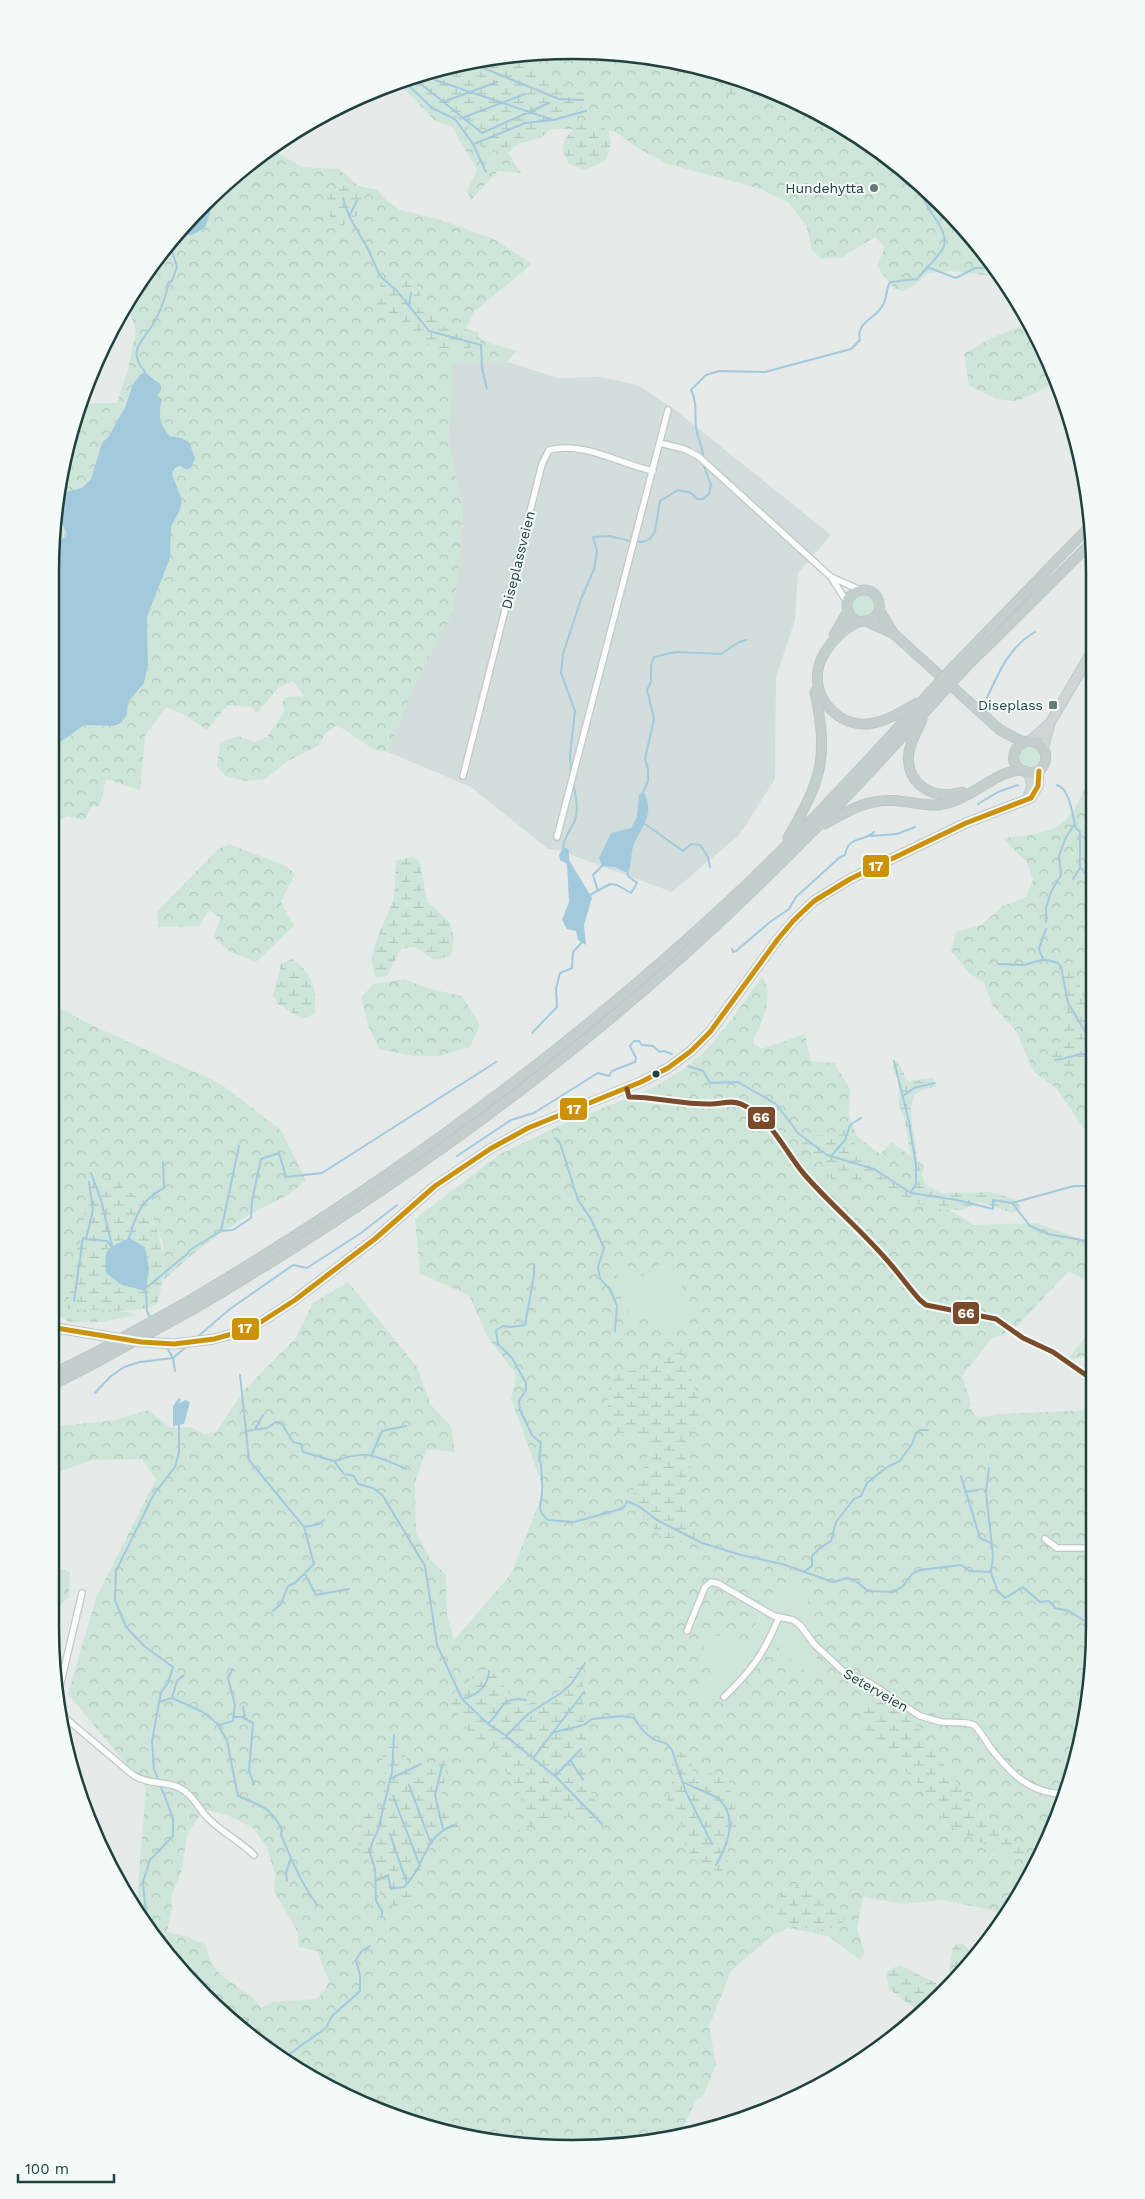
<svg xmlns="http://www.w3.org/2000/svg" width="1145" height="2199" font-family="'Work Sans',sans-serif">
	<defs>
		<pattern id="forest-crowns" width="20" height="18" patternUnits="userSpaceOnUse" patternTransform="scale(1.25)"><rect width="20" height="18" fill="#cee6da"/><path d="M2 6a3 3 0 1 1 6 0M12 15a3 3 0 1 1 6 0" fill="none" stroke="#b1c6bc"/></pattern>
		<pattern id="wetland-marsh" width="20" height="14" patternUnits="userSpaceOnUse" patternTransform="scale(1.25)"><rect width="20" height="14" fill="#cee6da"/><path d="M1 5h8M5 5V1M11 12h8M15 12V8" fill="none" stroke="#b1c6bc"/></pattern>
	</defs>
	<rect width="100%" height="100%" fill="#e6ebea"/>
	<path fill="#d3dddb" d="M507,362L558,378L600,377L638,385L674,409L831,535L798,573L795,620L776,677L775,779L739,835L672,892L558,850L548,849L471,787L388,752L460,557L462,505L448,442L452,363Z"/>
	<path fill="#cee6da" d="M852 606a11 11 0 1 1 22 0a11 11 0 1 1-22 0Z
		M1018 757a11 11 0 1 1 22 0a11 11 0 1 1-22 0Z
		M620,1260L657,1264L670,1270L686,1292L688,1317L672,1328L652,1322L622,1309L617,1270Z
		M789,1579L805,1585L817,1659L811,1672L798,1669L781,1648L769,1647L743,1686L720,1699L700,1695L701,1683L725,1671L721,1664L701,1659L706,1638L727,1634L745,1644L773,1592Z"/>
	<path fill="url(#forest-crowns)" fill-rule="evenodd" d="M607,51L708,68L724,74L725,90L741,97L744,82L804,104L917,179L987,255L1000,277L950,271L929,273L906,291L894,289L877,266L885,247L875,237L843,257L821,259L812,250L806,225L789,203L761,189L668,164L638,148L616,132L563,129L532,131L508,153L521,173L498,171L471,200L467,191L477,170L452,127L434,120L397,81L505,54Z
		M271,149L302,167L339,169L358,186L378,190L386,200L400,210L438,219L494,239L532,264L474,312L465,330L489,343L517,351L507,362L452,363L448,442L462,505L460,557L453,613L416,681L388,752L373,749L337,725L325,734L318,746L288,761L265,779L246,781L225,776L217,766L220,742L238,736L254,742L267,737L284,712L282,703L286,697L304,696L293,681L278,688L257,713L251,707L228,705L207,730L186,716L166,707L145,736L140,790L106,779L100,806H93L84,820L67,816L51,825V747L68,737L84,725L116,726L121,723L127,715L128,702L144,683L148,665L147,617L170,558L171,527L180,510L182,500L172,474L177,467L192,466L195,458C192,443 183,439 170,436C161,426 157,416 161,402L157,396V380L145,372L131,388L123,410L109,436L102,443L91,479L82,488L65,492L58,497L68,437L79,409L93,403H117L129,365L136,331L128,306H126L158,254L175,236L192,235L211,210L210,199L228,179Z
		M1019,327L1030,330L1055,373L1058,382C1045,387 1034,394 1022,399C1005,406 984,392 969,386L964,354L991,338Z
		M55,517L63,525L67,535L52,547L51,539Z
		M1091,769L1092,1140L1056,1088L1034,1072L1016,1031L993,1006L984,982L970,974L951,951L956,932L981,925L1003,906L1026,897L1033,880L1027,863L1003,838C1062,833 1073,825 1091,769Z
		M229,844L286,866L295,874L281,902L294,926L256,962L230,952L214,937L220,918L209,910L199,926L158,927L157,912L217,850Z
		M51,890L54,892L58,927L51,983Z
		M762,976C775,998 762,1022 752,1042L761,1049L805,1034L811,1061L834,1063L850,1089L849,1116L857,1136L880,1154L892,1142L924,1166L918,1190L974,1225L1037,1223L1093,1244V1291L1084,1280L1069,1271L1014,1329L990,1340L962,1376L971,1404L969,1407L977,1418L998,1414L1093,1410L1094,1660L1077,1761L1041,1858L1005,1916L992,1910L941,1900L904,1904L863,1897L857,1929L865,1952L860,1960L828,1936L789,1928L773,1935L731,1971L709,2027L716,2064L704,2095L696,2101L678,2136L607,2148H538L438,2131L372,2109L282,2061L228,2019L158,1945L131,1904L137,1897L146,1788L68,1694L96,1598L156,1479L142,1459L93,1460L50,1475V1427L116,1420L148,1410L171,1428L191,1427L204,1434L216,1432L245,1389L295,1339L313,1303L348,1282L417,1367L431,1405L451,1426L455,1452L427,1449L415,1482L416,1533L430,1559L446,1575L447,1615L454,1640L511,1574L544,1490L511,1399L516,1374L488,1338L469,1295L420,1274L415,1219L500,1154L556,1127L653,1088L685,1068L703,1053L732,1019ZM620,1260L642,1277L657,1264L670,1270L686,1292L688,1317L672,1328L652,1322L623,1309L617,1270ZM789,1579L805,1585L817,1659L811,1672L798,1669L781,1648L770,1645L743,1686L720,1699L700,1695L701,1683L725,1671L721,1664L701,1659L706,1638L727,1634L745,1644L773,1592ZM865,1731L967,1797L991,1825L1027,1851L947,1825L924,1790ZM402,1742L408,1764L425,1766L444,1786L438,1801L461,1828L442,1832L429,1849L412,1896L402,1913L393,1905L388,1889L373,1899C373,1887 374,1874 372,1862C366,1835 347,1843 363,1808L374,1818C386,1793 389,1780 381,1751ZM727,1777L740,1827L727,1846L729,1866L685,1846L680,1817L667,1799L673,1779L695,1784ZM208,1810L229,1816L253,1828L267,1848L275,1874L274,1891L298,1933L299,1947L317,1951L329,1981L323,1993L316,1999L273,2002L261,2008C243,1980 212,1985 206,1945L188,1937L167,1932L172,1908L171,1896L181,1873L187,1836L202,1811Z
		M404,979L427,988L462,996L480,1025L470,1047L439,1056H414L379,1049L368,1026L361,997L374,984Z
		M51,1003L85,1022L221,1084L281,1130L306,1180C287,1198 273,1202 251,1214C221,1231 189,1256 164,1280L163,1243L146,1201L122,1188L84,1218L86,1239L67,1309L118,1310L138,1315L101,1322H69L50,1311Z
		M1093,1327V1355L1067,1360Z
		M50,1565L70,1572L69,1597L50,1614Z"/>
	<path fill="url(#wetland-marsh)" d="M475,61L525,63L587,95L586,105L557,122L542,137L486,154C469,130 466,110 433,111L421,99L412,76Z
		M724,74L744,82L741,97L732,103L725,90Z
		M581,120L608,130L611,143L605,161L585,170L569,164L562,149L565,139Z
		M352,183L358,188L365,203L359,214L342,226L331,221L325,203L333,189Z
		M414,278L424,306L441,327L465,329L478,332L481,345C457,352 432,351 413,335C408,330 405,324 400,319C395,314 385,313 378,311L377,299L381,283L391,280Z
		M412,856L420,862L427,901L450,923L454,937L451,956L434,960L415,947L401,949L387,976L376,978C364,953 385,924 393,900C396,888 395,873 396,861Z
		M292,959C313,974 318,989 314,1014L302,1019L278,1004L273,995L281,964Z
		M1058,963H1073L1092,1026V1069L1066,1067L1051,1068L1046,1059L1065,1036L1067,1018Z
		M897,1061L908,1081L933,1078L936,1087L925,1089L915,1094L911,1108L912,1123L919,1168L925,1184L941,1193L990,1192L1015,1199L1021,1208L1013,1213L979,1202L963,1210H947L899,1200L884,1186L864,1182L832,1180L817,1155L806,1149L796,1136C806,1133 814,1137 825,1135C835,1134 842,1126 852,1125V1139L858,1150L909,1186L915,1163L910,1152L905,1120L899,1108L898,1080L892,1067Z
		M117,1177L122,1188L146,1201C162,1242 170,1259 157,1304C139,1315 90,1309 67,1309L78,1244L86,1238L84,1218L89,1182Z
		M673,1338L684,1340L680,1356L699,1396L703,1416L685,1440C693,1461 693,1469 682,1488L688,1501L687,1529L698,1532L690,1543C683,1541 673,1545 667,1541C653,1533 649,1518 636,1511L633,1491L637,1475L645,1466L651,1443L632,1434L619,1435L607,1415L610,1376L634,1370H649L664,1361L674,1346Z
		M485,1663L513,1698L528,1704L556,1694L576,1668L585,1665L583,1683L586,1782L607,1827L594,1830L578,1820L561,1814L516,1833L523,1814L521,1795L509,1779L496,1747L476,1743L447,1698L468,1682Z
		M886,1690L899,1701L967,1797L991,1825L1027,1851L1026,1856L1012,1858L947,1825L924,1790L865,1731L862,1709L869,1696Z
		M388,1737L402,1742L408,1764L425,1766L447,1759L444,1786L438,1801L461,1828L442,1832L429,1849L412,1896L402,1913L393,1905L388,1889L373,1899L372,1862L361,1857C357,1836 354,1828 363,1807L374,1818C386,1793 388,1779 381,1751Z
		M670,1750H678L691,1759L695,1783L714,1771L727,1777L740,1827L727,1846L729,1866L717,1873L702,1869L685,1846L680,1817L667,1799L673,1779Z
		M801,1886L828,1899L845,1913L842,1926L815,1930L772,1920L782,1891Z
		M962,1943L977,1956L954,1980L949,1971L953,1946Z
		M899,1965L936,1983L939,1996L922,2014L889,1989L886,1972Z"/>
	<path fill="#a3c9dd" d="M210,199L211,210L205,228L192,235L175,236Z
		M145,372L161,385V390L157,396L162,399C158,414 159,424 170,436L181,438L189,442L195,458L192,466L187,470L180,466L175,468L172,474L182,500L180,510L171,527L170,558L147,617L148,665L144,683L128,702L127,715L121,723L114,726L84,725L68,737L51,747V546H54L67,535L63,525L55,517L58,497L65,492L82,488L91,479L102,443L109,436L125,407L133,384L140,375Z
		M643,791C658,816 637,829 632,851C631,858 631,864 629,871L625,872L615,867L602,866L599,858L611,833L631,828L637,817L639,795Z
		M563,848H566L569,850V860L592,898L584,925L586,945L578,940L576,931L567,929L562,920L569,902L567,864L560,860L559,855Z
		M129,1238L145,1247L149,1268L146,1291L122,1285L106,1273C104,1247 106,1250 129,1238Z
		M179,1398L181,1399L179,1404L185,1400L190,1402L184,1424L173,1426V1406Z"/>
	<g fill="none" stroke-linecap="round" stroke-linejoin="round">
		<path stroke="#a3c9dd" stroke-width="2" d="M481,66L488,58
			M429,74L476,65L559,99L583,100
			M411,76L482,133L549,103
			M402,79L432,108L455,119L473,144L486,172
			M435,80L553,120
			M443,102L497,82
			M462,118L525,94
			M474,144L525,123L553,120L586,111
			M343,198L349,216L368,249L380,276L397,291L429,331L481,345L482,368L487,389
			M349,216L357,201
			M927,267L956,278L975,268H995
			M409,305L411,293
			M145,372C128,351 140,344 152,326C158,317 168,292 168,283L172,281L177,267L169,242
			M703,459C704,449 699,442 697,433C693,417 699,406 691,390L706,375L719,371L765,372L851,349L860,340C855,322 877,318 883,305C887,298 886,289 890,282L917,279C925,269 938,258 943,248C951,231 927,212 923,197C922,193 922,189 922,185
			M987,698C998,673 1010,646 1035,632
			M571,773L570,755L575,711L561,673L563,654L581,599L594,569L597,551L593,537C598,537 604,536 609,536C624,538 648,551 655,531L660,501L678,490L691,493L697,499H703L709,494L711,485L703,464
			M1057,785C1071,790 1072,816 1076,828L1080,832V868L1073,879
			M643,793L648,781V769L645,759L654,719L647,690L651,682V665L654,657L676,652L721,654L739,642L746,640
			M978,804L998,792L1018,785
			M645,824L683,851L691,844L700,845L708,857L710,867
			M871,836L897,834L915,827
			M563,848C564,839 568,834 572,826C580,814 576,796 573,783
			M1081,868L1092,882
			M598,891L593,875L603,865
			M590,895L610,884L617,885L631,893L637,883L628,876L627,871
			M1046,922V908L1051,892L1061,875L1059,856L1066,837L1075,824
			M1046,929L1039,949L1043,959L1058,963L1061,967L1068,1003L1092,1043
			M732,949L733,952L736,951L770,922L789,909L796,897L839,858L845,855C848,835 865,842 874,832
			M998,964L1024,965L1042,960
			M532,1033L557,1007L556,989L560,973L572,968L573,952L582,942
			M1055,1060C1068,1059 1078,1052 1092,1054
			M894,1061L909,1122L916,1165V1184L911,1192
			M688,1066L703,1071L710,1083L738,1082L776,1104L798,1133L827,1155L874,1169L911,1193L957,1200L993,1209V1200L1012,1203L1030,1226L1048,1234L1087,1241L1093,1245
			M903,1096L914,1088L935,1083
			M555,1138L560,1143L578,1200L591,1219L604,1248L598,1267L600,1279L610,1289L617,1306L615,1331
			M457,1156L511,1120L534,1113L593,1076L598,1073L609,1076L612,1071L635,1062L636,1058L630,1046L634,1041H639L642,1045L653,1046L660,1052L664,1051L672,1054
			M831,1156L845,1140L850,1125L861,1118
			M91,1173L101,1200L112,1245
			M89,1182L93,1210L86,1239L107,1241L112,1247
			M1012,1203L1074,1186H1092
			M221,1231L239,1146
			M129,1238C137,1213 140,1201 164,1188L163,1162
			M534,1264V1275L525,1325L511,1327L503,1326L496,1330L498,1344L512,1358L526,1383V1390L519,1401L520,1410L532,1435L541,1443L539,1460L541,1463C541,1473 543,1482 542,1492C542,1505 535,1509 548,1520L574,1522L621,1509L625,1506L627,1501L640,1507L657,1520L702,1543L741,1555L782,1564L833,1582L847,1578L854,1580L868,1591L894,1592L903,1586L912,1574L920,1570L961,1565L970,1571L991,1572
			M146,1288L187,1254L190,1250L221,1231L233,1230L251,1218L252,1201L261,1159L279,1153L286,1177L322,1173L496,1062
			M146,1291L147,1311L150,1318
			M74,1301L83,1238L86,1239
			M196,1338L230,1309L293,1265L307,1268L361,1233L397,1205
			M166,1346L173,1358L175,1371
			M240,1375L249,1460L304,1527L314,1564L295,1583L288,1586L281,1604L273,1611
			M95,1393L110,1377L124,1367L140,1362L173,1358L187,1346
			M255,1429L263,1415
			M246,1431L267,1428L276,1422L282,1424L293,1442L301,1444L303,1452L334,1461L344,1474L354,1476L358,1484L373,1488L383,1496L425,1566L437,1645L462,1699L488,1724L502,1733L556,1777L602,1824
			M372,1454L382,1431L406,1426
			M335,1461C366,1449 377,1456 406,1469
			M989,1468L986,1492L993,1556L991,1572L997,1590L1005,1598L1023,1587L1040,1602L1049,1601L1055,1608L1069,1611L1094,1627
			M961,1476L980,1538L991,1543
			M965,1492L978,1490
			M304,1527L319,1524L324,1520
			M805,1571L812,1566V1556L820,1548L831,1541L836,1522L854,1499L861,1496L867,1483L887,1467L900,1461L912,1444L916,1433L920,1430H928
			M305,1574L316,1595L349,1589
			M172,1698L177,1681L184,1675
			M462,1699C478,1695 488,1687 489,1671
			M159,1702L172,1698L203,1712L219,1725L233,1721L235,1705L228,1678L232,1670
			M234,1717H242L253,1723L249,1771L254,1784
			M242,1717L245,1716L243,1707
			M217,1723L227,1741L238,1796C260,1805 271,1807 282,1830L281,1834C291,1860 301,1883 317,1905
			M488,1724C504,1708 501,1696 526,1700
			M551,1733L584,1725L592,1719L622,1716L634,1718C642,1730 651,1742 666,1743L672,1750L685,1790L712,1844
			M506,1736L528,1714L561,1693L572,1683L585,1663
			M534,1757L584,1692
			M571,1761L583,1780
			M442,1766L435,1795L443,1829
			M555,1776L581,1749
			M390,1779L421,1764
			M683,1782C690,1786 714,1795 719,1799C739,1818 727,1846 716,1865
			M409,1785L430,1841
			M393,1796L420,1866
			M390,1834L407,1884
			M287,1881L286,1873L290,1860
			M375,1881L388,1875L391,1889L404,1887C426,1866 422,1837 454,1825
			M382,1917V1911L376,1901L375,1869L370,1853L372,1843L378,1830L392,1772L394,1735
			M147,1928L143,1882L150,1860L173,1836V1818L154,1769L152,1741L161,1692L168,1683L173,1667L144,1646L126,1627L115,1600L116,1571L154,1494L175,1467L179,1452V1424
			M244,2032L248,2019
			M281,2060L326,2028L332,2016L360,1991V1975L356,1960L362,1951L370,1946"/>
		<defs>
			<path id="minor" d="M660,443L684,449L698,456L831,577L847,602
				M831,577L860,590
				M463,776L542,464L549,450C583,441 620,464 653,471
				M557,837L668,410
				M627,1089L629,1097C655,1097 681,1104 708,1104C720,1105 730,1099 741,1104C771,1117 785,1152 804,1174C830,1204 860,1229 886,1259C898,1272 908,1287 920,1300L926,1305L996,1319L1023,1338L1053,1352L1093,1380
				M1045,1539L1057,1548H1094
				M82,1593L60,1686L59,1704L63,1716L133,1775C149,1785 164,1781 178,1787C191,1793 197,1805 205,1815C219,1831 239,1840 254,1855
				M687,1631L705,1587L711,1582L719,1584L774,1616L793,1620L800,1625L814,1644L843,1671L870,1683L920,1716L941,1722L967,1723L974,1725C980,1731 985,1739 990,1747C1010,1773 1030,1794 1065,1794
				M724,1697C753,1669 763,1655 779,1617"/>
			<path id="primary" d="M1030,741L1050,723L1091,653
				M1043,749L1050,724
				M1029,794L1032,786L1029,774
				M50,1327L141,1342L174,1344L214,1339L232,1334L261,1322L295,1300L376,1238L435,1186L490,1149L528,1128L641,1082L668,1068L691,1051L710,1032L778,939L793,921L814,901L850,879L966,823L1031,798L1038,786L1039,771"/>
			<path id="trunk" d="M879,610L894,634L1000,730L1023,742
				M858,622C849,617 845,609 848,599C855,589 869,586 877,597C881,604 880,613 874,618C868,623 862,620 856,623C839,631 821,652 818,670C813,699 838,726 868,724C885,722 902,712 917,703
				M868,622L894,634
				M834,635L848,611
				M955,665L1091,525
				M965,668L1091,543
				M922,719C918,730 911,740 909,752C904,783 934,802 962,792
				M825,824C841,815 856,805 874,802C896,797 917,806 939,805C963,802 982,784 1004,774C1008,773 1015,770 1019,770C1027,771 1032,776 1040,770C1047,763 1048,752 1041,746C1037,742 1032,741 1027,741C1013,746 1009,760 1020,770
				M788,838C821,780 829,760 815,692
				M187,1302C382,1187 563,1055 728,902C801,834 868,761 935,687
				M192,1310C367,1207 533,1091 684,955C775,873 860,785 942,693
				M50,1375L91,1355
				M50,1386L95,1363"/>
		</defs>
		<use href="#minor" stroke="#c3c8c7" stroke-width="8"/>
		<use href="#primary" stroke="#bdc7c6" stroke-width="11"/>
		<use href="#trunk" stroke="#bdc7c6" stroke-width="11"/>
		<use href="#minor" stroke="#fbfcfc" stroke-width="5.5"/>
		<use href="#primary" stroke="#ced7d6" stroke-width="9"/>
		<use href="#trunk" stroke="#c4cecd" stroke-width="9"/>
		<defs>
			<path id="trunk-bridge" d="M935,687L955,665
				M942,693L965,668
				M91,1355L187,1302
				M95,1363L192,1310"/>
		</defs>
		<use href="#trunk-bridge" stroke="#bdc7c6" stroke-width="11" stroke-linecap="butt"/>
		<use href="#trunk-bridge" stroke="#c4cecd" stroke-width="9"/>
		<defs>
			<path id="bus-1" d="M50,1327L141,1342L174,1344L214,1339L232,1334L261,1322L295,1300L376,1238L435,1186L490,1149L528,1128L641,1082L668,1068L691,1051L710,1032L778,939L793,921L814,901L850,879L966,823L1031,798L1038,786L1039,771"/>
			<path id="bus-2" d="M627,1089L629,1097C655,1097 681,1104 708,1104C720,1105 730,1099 741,1104C771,1117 785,1152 804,1174C830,1204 860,1229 886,1259C898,1272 908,1287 920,1300L926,1305L996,1319L1023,1338L1053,1352L1093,1380"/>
		</defs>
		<use href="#bus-1" stroke="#f4faf8" stroke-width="9"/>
		<use href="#bus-2" stroke="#f4faf8" stroke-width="9"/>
		<use href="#bus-1" stroke="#cc920d" stroke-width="5"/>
		<use href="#bus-2" stroke="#7a4b2a" stroke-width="5"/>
	</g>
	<g fill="#667c7b" stroke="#f4faf8" stroke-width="2">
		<circle cx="874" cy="188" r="5"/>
		<rect x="1048" y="700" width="10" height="10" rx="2.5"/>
	</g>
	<circle fill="#21413f" stroke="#f4faf8" stroke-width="2" cx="656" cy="1074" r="4.5"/>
	<g text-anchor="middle" stroke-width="4" stroke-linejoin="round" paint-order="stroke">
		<g font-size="14" fill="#21413f" stroke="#f4faf8" text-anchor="end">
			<text x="864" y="193">Hundehytta</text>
			<text x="1043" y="710">Diseplass</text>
		</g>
		<g font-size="14" fill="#21413f" stroke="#f4faf8">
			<text transform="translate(518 560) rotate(-76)" y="5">Diseplassveien</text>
			<text transform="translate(876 1690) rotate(30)" y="5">Seterveien</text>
		</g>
	</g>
	<path d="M0 0H1145V2199H0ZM572 59H573A513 513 0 0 1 1086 572V1627A513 513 0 0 1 573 2140H572A513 513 0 0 1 59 1627V572A513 513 0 0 1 572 59Z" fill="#f4faf8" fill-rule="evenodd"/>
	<path fill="none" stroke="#21413f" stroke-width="2.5" d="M572 59H573A513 513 0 0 1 1086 572V1627A513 513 0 0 1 573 2140H572A513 513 0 0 1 59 1627V572A513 513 0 0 1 572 59Z"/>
	<g stroke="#f4faf8" stroke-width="2">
		<rect x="862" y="854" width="28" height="24" rx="5" fill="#cc920d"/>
		<rect x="559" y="1097" width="29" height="24" rx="5" fill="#cc920d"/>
		<rect x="747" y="1106" width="29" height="24" rx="5" fill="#7a4b2a"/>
		<rect x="952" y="1301" width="28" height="24" rx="5" fill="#7a4b2a"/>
		<rect x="231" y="1317" width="29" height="24" rx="5" fill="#cc920d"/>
	</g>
	<g font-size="14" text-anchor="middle" font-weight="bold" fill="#fff">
		<text x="876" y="871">17</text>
		<text x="574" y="1114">17</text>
		<text x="761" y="1122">66</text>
		<text x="966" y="1318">66</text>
		<text x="245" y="1333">17</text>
	</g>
	<path d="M18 2174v8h96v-8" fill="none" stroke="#21413f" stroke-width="2.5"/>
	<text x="25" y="2174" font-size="15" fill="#21413f" stroke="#f4faf8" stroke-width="4" paint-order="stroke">100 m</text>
</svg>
